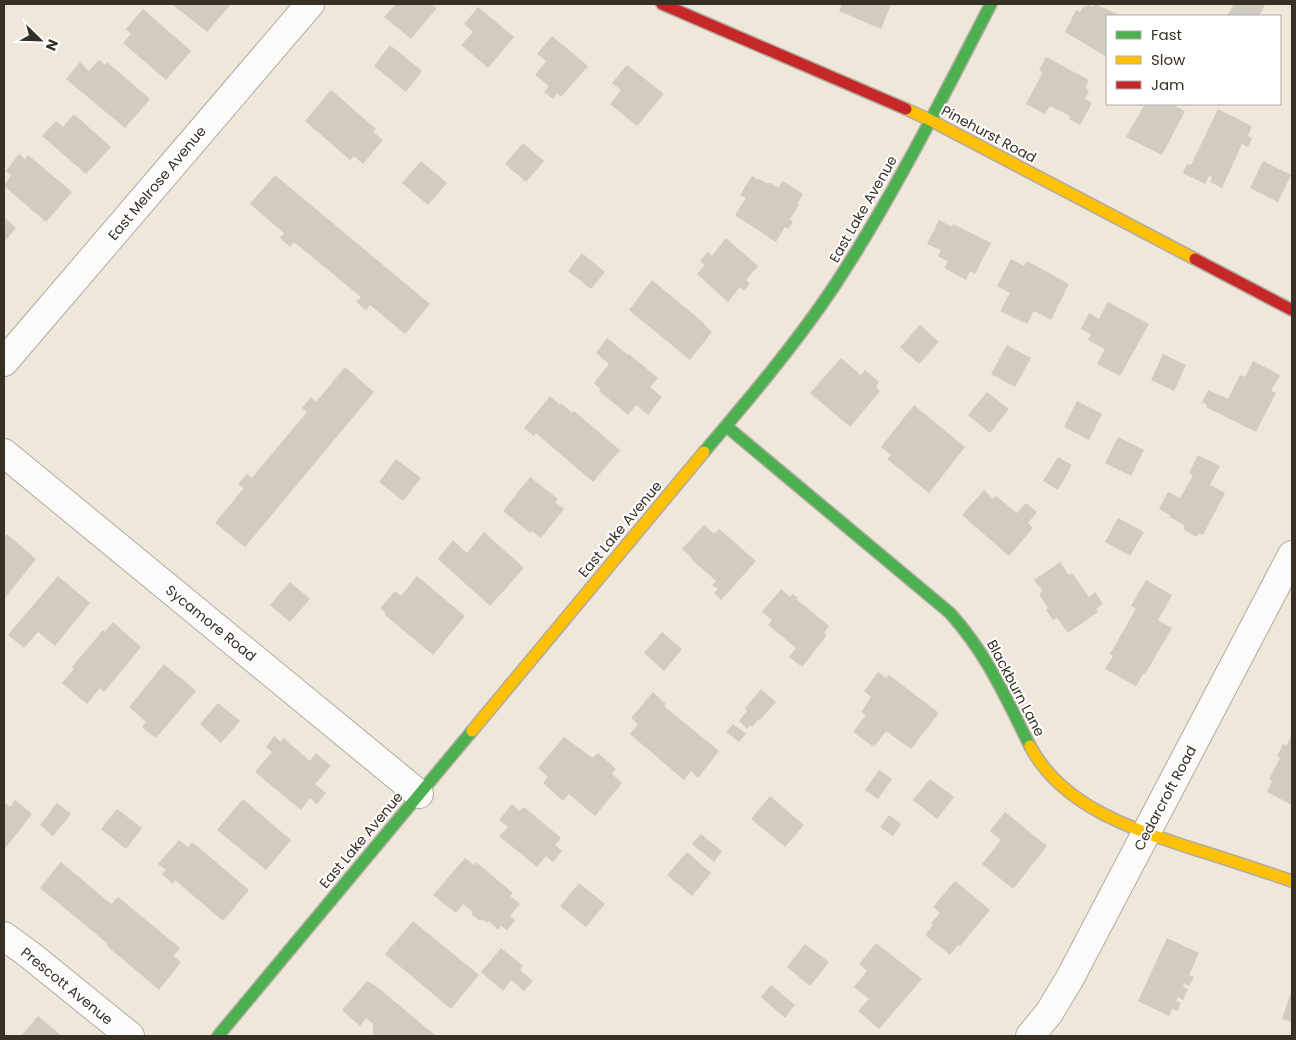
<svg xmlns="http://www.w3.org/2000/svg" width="1296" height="1040" font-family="Poppins,sans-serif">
	<rect width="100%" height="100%" fill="#efe7d9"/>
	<path fill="#d1cbc0" d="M172,4H231L207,32Z
		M396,4H431L437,8L411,39L384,17Z
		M842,4H891L881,29L839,11Z
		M1095,4L1122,16H1107V57L1065,32L1076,10L1080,12L1083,7L1089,5L1094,7Z
		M1234,4H1262L1265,5L1259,16H1227Z
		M478,7L514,37L488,68L461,45L473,32L464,24Z
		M143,9L191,51L166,80L123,43L131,34L126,29Z
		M552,36L588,66L561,97L557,93L553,99L544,92L549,86L535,75L546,61L537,54Z
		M390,45L422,71L406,92L374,66Z
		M1046,57L1089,80L1085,88L1089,90L1085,99L1092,103L1080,125L1069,119L1070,116L1050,106L1045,114L1026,104L1043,72L1039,70Z
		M99,60L105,65L107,62L150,99L125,128L66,79L80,62L89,71Z
		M627,65L664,94L637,126L610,104L621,90L612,83Z
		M331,90L376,129L373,132L383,140L363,164L354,156L350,160L305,121Z
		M1145,104H1171L1185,111L1162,155L1126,137Z
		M1218,109L1252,126L1248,136L1252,138L1248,147L1242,144L1222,188L1210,182L1212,177L1209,176L1205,184L1183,173L1187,164L1191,165Z
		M74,114L111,147L86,174L42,136L56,121L63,127Z
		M523,143L544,161L526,182L505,164Z
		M19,154L25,159L28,155L72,192L46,222L4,186L11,175L6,171Z
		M421,161L447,183L428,205L402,183Z
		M1263,161L1291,175L1278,202L1250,188Z
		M275,175L430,304L405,334L370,305L366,310L356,302L361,297L294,242L290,247L280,238L284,233L250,204Z
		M752,176L758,180L759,179L766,183H770L778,188L783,181L803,194L797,204L799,205L790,219L793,222L788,229L785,227L776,242L735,215L746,198L740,195Z
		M4,217L16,228L4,242Z
		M939,220L952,227L953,224L991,243L975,274L970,271L966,280L944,268L948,262L938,256L941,250L927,244Z
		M726,238L758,266L746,280L750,283L744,291L740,287L728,302L697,274L705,265L700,261L708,252L712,256Z
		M582,253L605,272L591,289L568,271Z
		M1011,259L1024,266L1027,261L1069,284L1051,320L1034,311L1027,324L1000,311L1010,293L997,286Z
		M652,280L705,324L704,325L712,332L690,360L629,310Z
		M1108,302L1149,324L1120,376L1097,364L1105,349L1088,340L1091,334L1081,329L1089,313L1099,319Z
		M920,325L939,342L919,364L900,347Z
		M607,338L628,355L629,354L658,378L650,387L662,397L648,415L636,405L628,415L599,391L601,390L594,383L609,364L596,353Z
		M1007,345L1031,358L1015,387L991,374Z
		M1163,354L1186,365L1174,391L1151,380Z
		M841,358L861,375L865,370L879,382L876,387L880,391L850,427L810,393Z
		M1253,361L1280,375L1271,391L1276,393L1256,432L1206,407L1207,405L1202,402L1208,390L1228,399L1240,375L1245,377Z
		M345,367L374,392L245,547L215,523L244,488L238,484L247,474L252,478L307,412L302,408L311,397L316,402Z
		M987,392L1009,409L990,433L968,415Z
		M550,396L560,405L561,403L572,413L574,411L620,450L593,482L536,433L534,436L524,428Z
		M1077,401L1102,414L1089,440L1064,427Z
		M914,405L965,447L929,493L887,459L891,455L881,447Z
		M1118,437L1144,450L1131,476L1105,463Z
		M1198,455L1220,466L1210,485L1225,493L1203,535L1199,533L1197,537L1183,529L1185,526L1170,517L1171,516L1159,509L1168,492L1180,498L1193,476L1189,473Z
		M1058,457L1072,465L1058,490L1043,481Z
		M396,459L421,478L403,501L379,482Z
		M530,477L558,499L555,502L564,509L541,538L532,531L530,533L503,511Z
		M984,490L993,499L996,496L1017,513L1026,503L1037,512L1028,523L1033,528L1009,556L962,515Z
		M1118,518L1144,532L1130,556L1105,542Z
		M704,525L714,534L719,529L756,561L721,600L714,593L718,589L712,585L716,581L691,559L692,558L682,549Z
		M484,532L524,568L490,606L438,559L453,540L467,553Z
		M7,534L36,559L4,599V537Z
		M1060,562L1069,575L1072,573L1089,597L1095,592L1103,604L1096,609L1098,612L1068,633L1057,618L1053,620L1046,610L1048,608L1039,594L1043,591L1034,580Z
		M58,576L90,603L55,646L38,632L24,648L8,635Z
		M417,576L465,616L433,655L385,615L386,613L380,608L395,591L401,596Z
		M1146,580L1172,595L1158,620L1172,628L1145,674H1143L1136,686L1105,669L1113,656L1110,654L1136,609L1131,606Z
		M290,582L310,599L290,622L270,605Z
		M781,589L790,597L793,594L798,598L796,599L829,626L824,633L827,635L802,667L789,657L796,648L768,625L772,620L762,612Z
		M113,622L141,647L104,692L100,688L87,704L62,683L74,669L72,667L103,630L105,632Z
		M662,632L682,649L664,671L644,653Z
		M164,664L196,691L156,738L142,727L146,722L129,707Z
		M878,672L886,678L889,675L939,713L911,749L886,731L874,747L853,732L866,715L861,712L871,697L864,691Z
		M761,689L776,702L759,721L758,720L752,727L750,725L747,729L739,721L747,711L745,708Z
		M653,692L666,704L664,706L719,751L698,778L691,771L684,780L630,734L638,724L631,718Z
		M218,703L240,721L221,743L200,724Z
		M733,724L746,734L739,742L726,732Z
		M1292,734V805L1267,792L1272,781L1269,779L1280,758L1277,756L1283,744L1286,746Z
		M274,736L281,742L283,738L310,761L316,753L331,766L315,784L326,793L317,804L310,798L301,810L255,772L272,752L266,747Z
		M564,737L593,758L598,753L616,769L612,774L622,783L595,816L569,794L563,801L543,783L548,777L538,768Z
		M879,770L892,779L878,799L865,790Z
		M930,779L954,797L937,819L913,800Z
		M770,796L804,825L785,847L751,819Z
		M243,799L291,840L266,870L217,830Z
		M15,800L32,814L4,850V802L10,807Z
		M57,803L71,814L53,836L40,825Z
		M512,804L520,811L524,807L561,838L555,845L562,851L553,862L546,856L537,867L499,836L508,827L499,820Z
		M117,809L142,828L126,849L101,829Z
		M1005,812L1047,846L1013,889L982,864L1001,840L990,831Z
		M889,815L901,824L893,836L880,827Z
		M701,834L722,851L714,862L692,844Z
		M179,840L188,847L192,842L249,890L223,921L175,880L173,884L162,874L166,870L158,864Z
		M687,852L711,873L692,896L667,875Z
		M465,858L474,865L476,862L513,893L510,896L520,904L510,916L515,920L507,930L501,926L498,930L489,921L487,923L483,920H479L472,915V911L463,904L456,913L433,895Z
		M61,862L111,904L118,897L180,948L173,956L181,962L159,990L107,946L108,944L40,888Z
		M955,881L990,910L960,946L958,945L950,955L925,935L933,925L931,923L940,913L933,907Z
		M579,883L605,904L586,927L560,906Z
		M413,921L479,975L451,1009L385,954Z
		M1167,938L1199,953L1189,975L1194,977L1189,986L1184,983L1183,987L1188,989L1183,1000L1178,997L1176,1001L1181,1003L1177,1011L1172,1009L1169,1016L1138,1001Z
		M876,943L922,979L879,1029L858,1011L869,999L854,987L867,971L859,964Z
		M805,944L829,962L810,986L787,967Z
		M501,948L523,966L520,970L533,981L524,991L511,980L503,991L481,972Z
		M367,981L376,986L436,1036H373V1024L366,1018L360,1026L342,1010Z
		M771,985L795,1005L785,1018L761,997Z
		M1292,989V1022L1282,1019Z
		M38,1016L62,1036H21Z"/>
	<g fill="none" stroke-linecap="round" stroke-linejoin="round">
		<defs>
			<path id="street" d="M4,362L310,4
				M4,453L419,794
				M4,936L30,955L130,1036
				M1030,1036L1049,1013L1070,978L1292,555"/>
			<path id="fast" d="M726,426L950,613C987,654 1006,698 1030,746
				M704,452C749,399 794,346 833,288C893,197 941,100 991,4
				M218,1036L472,731"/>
			<path id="slow" d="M906,109L930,120L1195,259
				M472,731L704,452
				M1030,746C1062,807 1133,829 1194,849C1227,859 1259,870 1292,881"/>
			<path id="jam" d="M662,4L906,109
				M1195,259L1292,310"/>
		</defs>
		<use href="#street" stroke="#b1aba1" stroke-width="30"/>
		<use href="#fast" stroke="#b1aba1" stroke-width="14"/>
		<use href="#slow" stroke="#b1aba1" stroke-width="14"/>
		<use href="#jam" stroke="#b1aba1" stroke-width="14"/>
		<use href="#street" stroke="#fdfbf9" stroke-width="28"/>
		<use href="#fast" stroke="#4caf50" stroke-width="11"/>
		<use href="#slow" stroke="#ffc107" stroke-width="11"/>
		<use href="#jam" stroke="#c62828" stroke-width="11"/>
	</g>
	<g text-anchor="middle" stroke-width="4" stroke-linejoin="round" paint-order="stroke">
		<g font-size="14" fill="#363026" stroke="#fff">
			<text transform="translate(989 134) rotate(28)" y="5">Pinehurst Road</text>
			<text transform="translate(157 183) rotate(-50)" y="5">East Melrose Avenue</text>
			<text transform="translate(863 209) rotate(-60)" y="5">East Lake Avenue</text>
			<text transform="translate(620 529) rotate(-50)" y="5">East Lake Avenue</text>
			<text transform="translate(211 623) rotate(39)" y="5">Sycamore Road</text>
			<text transform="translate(1016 688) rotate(62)" y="5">Blackburn Lane</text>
			<text transform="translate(1165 798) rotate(-62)" y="5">Cedarcroft Road</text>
			<text transform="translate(361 840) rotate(-50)" y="5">East Lake Avenue</text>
			<text transform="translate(67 986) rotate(39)" y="5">Prescott Avenue</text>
		</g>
	</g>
	<rect width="1296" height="1040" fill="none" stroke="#363026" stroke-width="10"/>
	<rect x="1106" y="15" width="175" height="90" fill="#ffffff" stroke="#afaca8"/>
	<rect x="1116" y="31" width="25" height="8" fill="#4caf50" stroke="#afaca8"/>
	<text x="1151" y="40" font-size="15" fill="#363026">Fast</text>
	<rect x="1116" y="56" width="25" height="8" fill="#ffc107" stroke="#afaca8"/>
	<text x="1151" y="65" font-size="15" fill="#363026">Slow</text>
	<rect x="1116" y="81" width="25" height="8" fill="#c62828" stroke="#afaca8"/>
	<text x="1151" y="90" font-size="15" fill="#363026">Jam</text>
	<g transform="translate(40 40) rotate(113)" stroke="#ffffff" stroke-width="4" paint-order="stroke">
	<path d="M0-4L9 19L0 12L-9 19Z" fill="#363026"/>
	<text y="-8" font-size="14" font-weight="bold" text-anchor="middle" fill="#363026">N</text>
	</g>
</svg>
